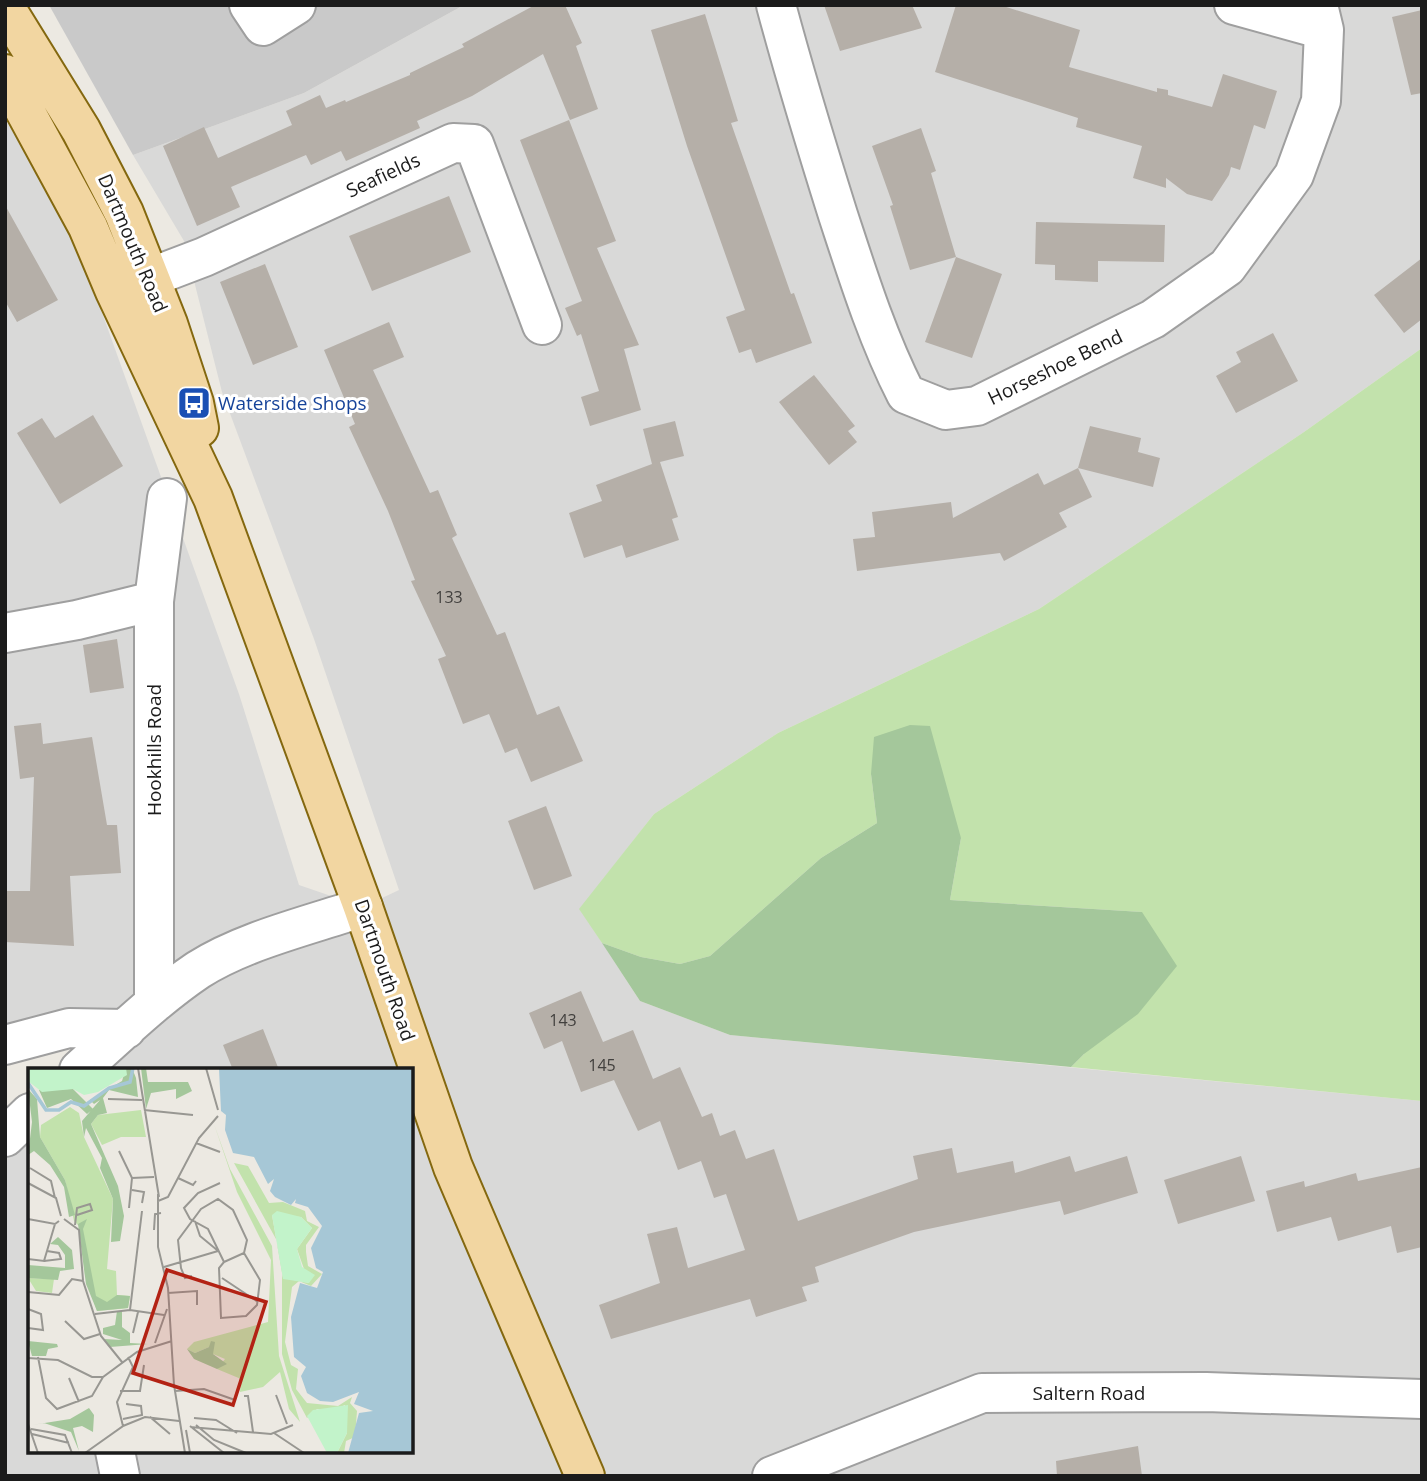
<svg xmlns="http://www.w3.org/2000/svg" width="1427" height="1481" font-family="'Open Sans',sans-serif">
	<rect width="100%" height="100%" fill="#ece9e2"/>
	<path fill="#d9d9d8" d="M464,5H1422V348L1304,432L1039,609L778,733L654,814L580,909L640,1001L730,1035L1422,1101V1476H5V1137L30,1113V1451H411V1070H79L125,1029L5,1045V119L73,232L239,694L299,885L363,907L399,890L314,639L222,392L184,241L133,155L304,93Z"/>
	<path fill="#c9c9c9" d="M49,5H464L304,93L133,155Z"/>
	<path fill="#c2e2ac" d="M1422,348V1101L1071,1067L1084,1054L1142,912L950,900L961,838L871,774L877,823L821,858L710,956L680,964L641,957L602,943L579,909L654,814L778,733L1039,609L1304,432Z"/>
	<path fill="#a4c79b" d="M910,725L930,726L961,838L950,900L1142,912L1177,966L1138,1014L1084,1054L1071,1067L730,1035L640,1001L602,943L641,957L680,964L710,956L821,858L877,823L871,774L874,737Z"/>
	<path fill="#b5afa8" d="M535,5H565L582,43L576,46L598,109L570,120L543,54L472,96L417,121L420,128L346,161L341,151L311,165L306,155L231,187L240,207L197,226L163,146L204,127L218,158L292,125L286,111L320,95L326,108L345,100L346,102L410,75V73L464,47L462,44Z
		M824,5H912L922,28L840,51Z
		M956,5H1000L1080,30L1069,67L1157,92V88L1168,90V95L1212,107L1223,74L1277,91L1265,129L1254,125L1240,170L1231,167L1229,175L1212,201L1187,194L1166,178V188L1133,178L1142,146L1076,127L1078,118L935,72Z
		M1422,10V93L1411,95L1392,17Z
		M705,14L738,121L731,123L791,294L794,293L812,343L756,363L751,349L739,353L726,317L745,310L687,146L651,30Z
		M569,120L616,241L597,248L639,345L624,349L641,410L590,426L581,397L599,391L581,334L577,336L565,308L582,301L520,140Z
		M921,128L936,171L931,173L956,257L910,270L890,206L893,205L872,146Z
		M449,196L471,252L372,291L349,236Z
		M5,205L58,300L17,322L5,301Z
		M1036,222L1165,225L1164,262L1098,261V282L1055,280V265L1035,264Z
		M956,257L1002,274L972,358L925,342Z
		M1422,258V319L1404,333L1374,295Z
		M265,264L298,347L253,365L220,282Z
		M389,322L404,357L373,370L430,493L438,490L457,535L452,538L497,635L505,632L537,715L559,706L583,761L531,782L517,748L505,753L489,714L463,724L438,659L446,656L411,581L415,580L388,511L349,427L355,424L324,350Z
		M1273,333L1298,381L1236,413L1216,376L1241,362L1236,352Z
		M814,375L855,426L848,431L857,442L829,465L779,402Z
		M93,415L123,466L60,504L17,433L42,418L55,438Z
		M675,421L684,456L660,462L678,517L672,519L679,540L626,558L622,545L584,558L569,513L602,501L596,485L652,464L643,429Z
		M1090,426L1141,438L1138,452L1160,458L1153,487L1078,468Z
		M1078,468L1092,497L1059,513L1067,527L1004,561L1000,553L857,571L853,539L875,537L872,512L951,502L953,518L1038,473L1044,485Z
		M117,639L124,688L90,693L83,645Z
		M41,723L43,744L92,737L107,825H117L121,873L70,876L74,946L5,942V891H30L34,777L20,779L14,726Z
		M546,806L572,876L534,890L508,821Z
		M581,991L603,1042L633,1030L653,1079L680,1067L702,1117L712,1113L720,1136L735,1130L746,1159L774,1149L798,1221L918,1179L913,1156L952,1148L957,1173L1013,1161L1015,1173L1070,1156L1075,1172L1127,1156L1138,1193L1064,1215L1060,1201L914,1232L815,1267L819,1282L802,1287L807,1301L756,1317L750,1299L611,1339L599,1305L660,1283L647,1234L677,1227L688,1268L745,1250L726,1194L714,1198L701,1161L678,1170L660,1121L638,1131L614,1080L581,1092L562,1041L544,1049L529,1013Z
		M263,1029L279,1070H233L223,1045Z
		M1241,1156L1255,1201L1178,1224L1164,1180Z
		M1422,1167V1247L1397,1253L1391,1226L1338,1241L1331,1217L1277,1232L1266,1191L1304,1181L1305,1187L1356,1173L1358,1181Z
		M1138,1446L1142,1476H1057L1056,1461Z"/>
	<g fill="none" stroke-linecap="round" stroke-linejoin="round">
		<defs>
			<path id="minor" d="M249,5L263,26L296,5
				M776,5C795,76 816,145 838,215C858,276 877,337 906,394L946,410L977,406L1153,319L1227,267L1294,175L1321,101L1324,30L1318,5
				M1234,5L1324,30
				M120,289L204,257L453,143L474,144L542,325
				M5,633L77,620L154,601
				M154,1003V601L167,498
				M5,1045L69,1028L126,1029
				M79,1070C118,1036 155,999 198,970C245,940 311,925 363,907
				M5,1137L30,1113
				M115,1451L120,1476
				M772,1476L982,1393L1206,1392L1422,1399"/>
			<path id="major" d="M5,7L81,130L124,213L168,324L194,403L199,428
				M5,74L88,227L115,291L213,498L363,907L453,1167L585,1476"/>
		</defs>
		<use href="#minor" stroke="#9f9f9f" stroke-width="42"/>
		<use href="#major" stroke="#84680f" stroke-width="42"/>
		<use href="#minor" stroke="#fff" stroke-width="38"/>
		<use href="#major" stroke="#f2d6a1" stroke-width="38"/>
	</g>
	<defs>
		<symbol id="bus-square" viewBox="-11 -11 22 22"><rect x="-9" y="-9" width="18" height="18" rx="4" fill="#1a4fb4" stroke="#fff"/><path d="M-5-6H5V4H4V6H2V4H-2V6H-4V4H-5ZM-3.5-4V0h7V-4ZM-3.5 1.2v1.5H-2V1.2ZM2 1.2v1.5H3.5V1.2Z" fill="#fff"/></symbol>
	</defs>
	<g fill-rule="evenodd">
		<use href="#bus-square" x="175" y="384" width="38" height="38"/>
	</g>
	<g text-anchor="middle" stroke-width="6" stroke-linejoin="round" paint-order="stroke">
		<g font-size="16" fill="#42403e">
			<text x="449" y="603">133</text>
			<text x="563" y="1026">143</text>
			<text x="602" y="1071">145</text>
		</g>
		<g font-size="19" fill="#1b1b1b" stroke="#fff">
			<text transform="translate(383 175) rotate(-25)" y="7">Seafields</text>
			<text transform="translate(133 243) rotate(67)" y="7">Dartmouth Road</text>
			<text transform="translate(1055 367) rotate(-26)" y="7">Horseshoe Bend</text>
			<text transform="translate(154 750) rotate(-90)" y="7">Hookhills Road</text>
			<text transform="translate(385 970) rotate(71)" y="7">Dartmouth Road</text>
			<text x="1089" y="1400">Saltern Road</text>
		</g>
		<g font-size="19" fill="#164399" stroke="#fff" text-anchor="start">
			<text x="218" y="410">Waterside Shops</text>
		</g>
	</g>
	<g transform="translate(28 1068)">
		<rect width="385" height="385" fill="#ece9e2"/>
		<path d="M42,39L51,45L56,69L85,131L79,201L88,203L89,227L102,228L100,240L69,243L57,207L52,159L46,153L37,112L12,69L13,57ZM113,42L118,69H93L74,77L63,56L70,47ZM186,56L202,101L244,178L251,288L272,354L261,341L252,304L235,319L212,324L213,311L189,301L197,291L185,286L181,279L167,285L159,281L166,274L240,254L243,192L209,124ZM206,95L220,98L241,135L255,134L277,143L279,153L291,159L278,177V184L280,198L294,206L283,218L271,213L264,219L257,274L263,297L270,301L268,321L279,335L310,338L324,329L322,335L329,343L327,369L318,373L316,385H309L319,365L317,337L307,341H289L279,350L264,322L254,286V197L248,171ZM244,147L273,149L284,160L269,181L281,215L255,210ZM0,210L26,211L24,225L8,223Z" fill="#c2e2ac" fill-rule="evenodd"/>
		<path d="M98,0H104L108,10L110,29L81,22L75,30L79,45L70,47L63,56L90,118L96,148L92,173L83,174L85,131L72,100L74,90L58,60L56,69L54,53L72,32L66,36L62,32L94,13ZM113,0H118L120,14H160L164,23L148,31V21L123,25L118,41ZM0,21L9,31L12,69L37,112L47,147L41,149L36,119L22,97L6,83L0,87L4,54ZM45,21L65,41L59,46L43,31L19,40L11,22ZM59,151L55,161L68,228L79,234L89,227L102,228L100,240L69,243L58,216L50,156ZM30,169L44,182L46,201L32,203L30,212L0,210V197L37,200V187L30,177L22,176ZM89,243H94V259L102,265V275L120,276L82,279L76,271L94,272L75,266V260L87,257ZM0,273L29,276L30,279L20,281L18,288H4ZM183,273L187,274L185,286L199,296L189,301L166,291L159,281L167,285L181,279ZM61,340L66,347L65,364L54,358L45,360L51,383L43,364L16,355L4,357L42,351Z" fill="#a4c79b"/>
		<path d="M0,0H98L99,7L70,24L56,27L45,21L14,24L0,13ZM249,143L273,149L284,160L269,181L274,199L287,207L281,215L255,211L244,147ZM320,337L319,365L309,385H299L279,348L285,342Z" fill="#c2f3ca"/>
		<path d="M191,0H385V385H320L331,345L345,343L326,336L331,324L305,334L292,333L279,325L273,308L278,299L266,289L263,249L272,215L289,220L295,204L288,200L283,180L294,158L280,139L267,135L268,131L263,137L247,129L242,123L246,111L240,116L226,89L205,85L197,62L198,47L193,43Z" fill="#a6c7d6"/>
		<path fill="none" stroke="#a6c7d6" stroke-width="3.5" d="M0,15L18,42H31L43,34L56,38L81,20L102,14L105,0"/>
		<path fill="none" stroke="#989792" stroke-width="2" d="M110,0L131,129M178,0L190,42M80,31L114,32M116,42L165,47M168,75L192,84M91,83L104,110L126,109M2,100L23,113L27,130M150,110L165,117L168,113M0,115L28,130L33,148M192,115L170,125L156,140L162,151L180,161L196,194M104,122L116,124L114,135M130,126V179L140,220L146,317L157,385M130,133L140,129L171,70L190,48M101,140L104,110M0,151L27,156L31,153M36,151L51,162L55,212M167,153L172,168L189,182M47,157L49,140L62,136L64,142L49,147M126,162L127,146L133,145M0,191L16,193L27,156M16,193L33,191L31,185L19,183M196,194L191,200L193,250L218,248L229,237L232,212L216,185M136,199L190,183M164,208L157,210L153,200L150,172L173,141L190,131L205,142L219,172L216,185L196,194M194,210L230,234M0,224L31,227L44,211L55,213L73,268L94,294M140,225L169,223V237M0,241L13,246L15,262L0,260M102,242L114,143M67,246L102,242L136,247M37,253L56,271L72,266M105,265L110,244M127,275L139,241M10,289L18,330L29,341L64,328L75,309M0,290L30,292L64,309H75L109,284L144,273M41,310L51,334M92,323H112L116,297M147,323L176,321L207,332M248,327L259,356M216,328H220L225,364M122,349L142,366M166,350L188,352L209,365M95,351L114,347L113,338L98,336M0,356L10,385M168,357L186,372L218,385M95,358L117,349L151,353M162,358L196,385M162,359L243,366L265,357M3,361L37,367L44,385M158,362L162,385M246,365L276,385M4,366L41,375M57,385L95,358L89,334L105,299L100,289"/>
		<path fill="#b32214" fill-opacity="0.15" stroke="#b32214" stroke-width="3.5" d="M139,202L238,234L205,337L105,305Z"/>
		<rect width="385" height="385" fill="none" stroke="#1b1b1b" stroke-width="3.5"/>
	</g>
	<rect width="1427" height="1481" fill="none" stroke="#1b1b1b" stroke-width="14"/>
</svg>
